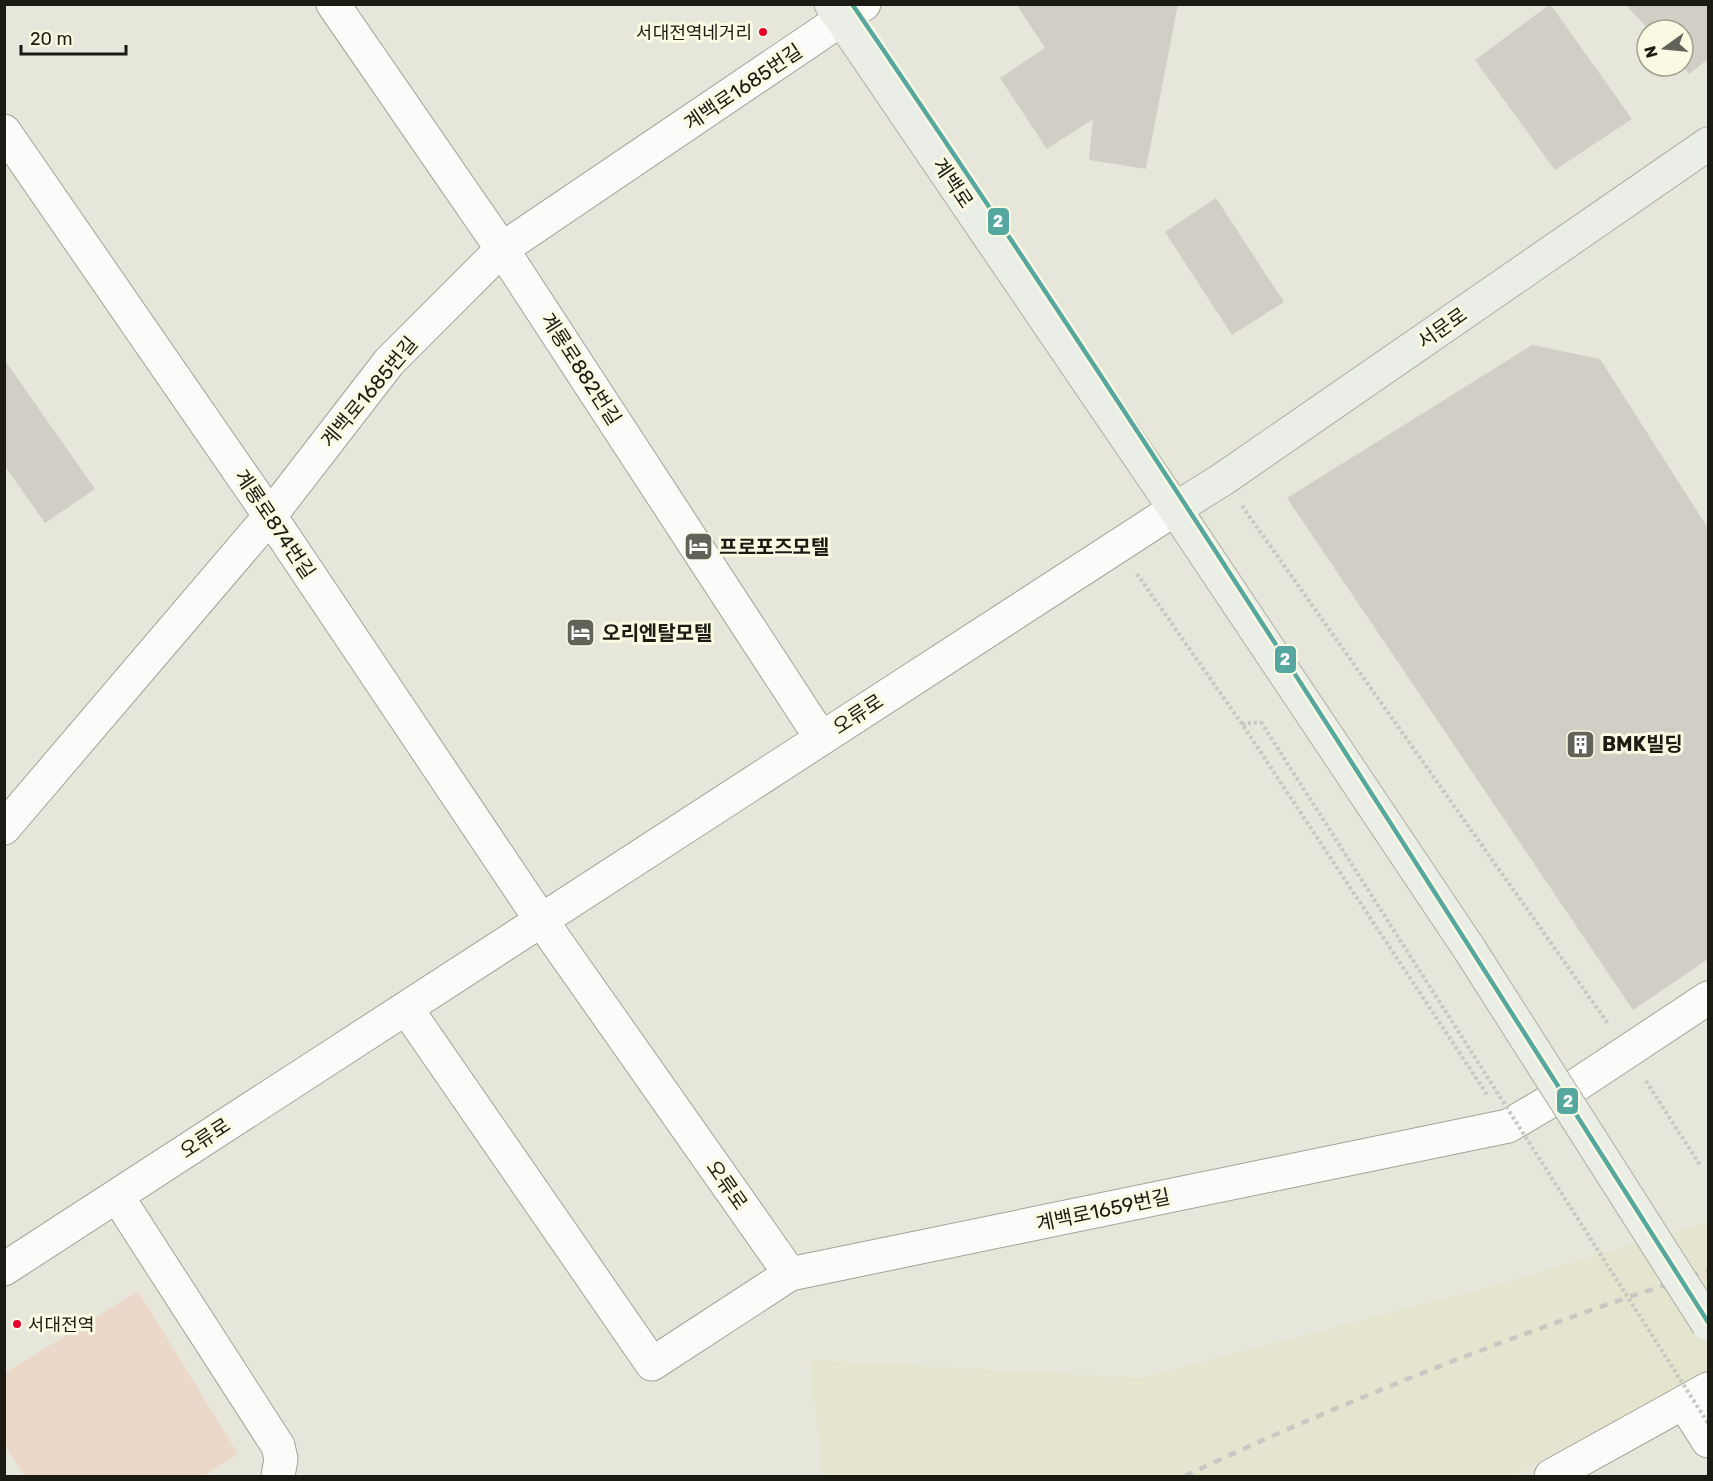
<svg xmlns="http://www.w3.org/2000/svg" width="1713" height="1481" font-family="Rubik,'Noto Sans KR',sans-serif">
	<rect width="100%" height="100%" fill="#e7e6da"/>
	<path fill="#e5e4ce" d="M1708,1222V1371L1513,1476H823L810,1360L1141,1378L1501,1284Z"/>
	<path fill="#ecd8c9" d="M138,1291L238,1454L202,1476H24L5,1445V1373Z"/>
	<path fill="#d1cfc5" d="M1016,4H1178L1146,169L1089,160L1093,119L1047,149L1000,78L1045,48Z
		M1550,4L1632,119L1555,170L1475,60Z
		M1625,4H1708V59L1689,74L1683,67V30H1649Z
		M1216,198L1284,302L1232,335L1165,232Z
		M1532,345L1600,359L1708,528V959L1633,1010L1287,498Z
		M4,359L95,489L45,523L4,465Z"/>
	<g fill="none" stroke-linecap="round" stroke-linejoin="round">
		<defs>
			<path id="minor" d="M333,4L502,249L821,738
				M4,131L270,516L541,920L790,1274
				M4,828L270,516L389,362L502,249L864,4
				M406,1008L652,1364L790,1274L1508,1126L1569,1090L1708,998
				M117,1196L278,1446L281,1459L278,1476
				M4,1269L1175,509
				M1684,1403L1708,1441
				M1551,1476L1708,1389"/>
			<path id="major" d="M831,4L1175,509L1470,950
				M1175,509L1223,479L1708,144"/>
		</defs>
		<use href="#minor" stroke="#a4a39a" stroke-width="35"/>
		<use href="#major" stroke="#acb0a1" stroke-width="35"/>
		<path stroke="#c7c7c3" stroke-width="4" stroke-dasharray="3 3" stroke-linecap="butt" d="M1242,506L1609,1025
			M1137,574L1242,724L1488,1096
			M1242,724L1261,722
			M1646,1081L1700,1165"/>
		<use href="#minor" stroke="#fbfbf9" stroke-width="33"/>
		<use href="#major" stroke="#ebeee7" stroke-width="33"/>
		<path stroke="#c7c7c4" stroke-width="4.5" stroke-dasharray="8 8" stroke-linecap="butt" d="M1185,1476C1354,1396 1530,1328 1708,1271"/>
		<defs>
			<path id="major-bridge" d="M1470,950L1708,1324"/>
		</defs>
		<use href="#major-bridge" stroke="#acb0a1" stroke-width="35" stroke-linecap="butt"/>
		<path stroke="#c7c7c3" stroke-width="4" stroke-dasharray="3 3" stroke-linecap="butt" d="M1261,722L1708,1423"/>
		<use href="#major-bridge" stroke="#ebeee7" stroke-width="33"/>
		<defs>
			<path id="tram-1" d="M852,4C1148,437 1427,880 1708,1322"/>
		</defs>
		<use href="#tram-1" stroke="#faf9e2" stroke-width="9"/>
		<use href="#tram-1" stroke="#55a7a0" stroke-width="4.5"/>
	</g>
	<defs>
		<symbol id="hotel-square" viewBox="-11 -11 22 22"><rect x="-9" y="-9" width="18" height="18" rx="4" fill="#636259" stroke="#faf9e2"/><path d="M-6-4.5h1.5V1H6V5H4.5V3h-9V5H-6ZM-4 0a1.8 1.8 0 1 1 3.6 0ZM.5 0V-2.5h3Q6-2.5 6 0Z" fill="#fff"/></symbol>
		<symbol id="building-square" viewBox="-11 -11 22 22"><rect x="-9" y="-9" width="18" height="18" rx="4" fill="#636259" stroke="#faf9e2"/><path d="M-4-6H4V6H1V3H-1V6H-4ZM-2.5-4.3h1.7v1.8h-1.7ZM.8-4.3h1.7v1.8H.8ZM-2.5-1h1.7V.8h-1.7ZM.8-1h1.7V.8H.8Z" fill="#fff"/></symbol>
	</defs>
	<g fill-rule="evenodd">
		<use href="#hotel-square" x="682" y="530" width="33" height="33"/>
		<use href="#hotel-square" x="564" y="616" width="33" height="33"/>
		<use href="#building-square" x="1564" y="728" width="33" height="33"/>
	</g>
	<g fill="#e4002b" stroke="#faf9e2" stroke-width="2">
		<circle cx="763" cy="32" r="5"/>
		<circle cx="17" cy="1324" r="5"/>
	</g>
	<g text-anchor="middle" stroke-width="6" stroke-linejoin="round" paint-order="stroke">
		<g font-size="18" fill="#1c1b13" stroke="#faf9e2" text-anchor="end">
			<text x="752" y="39">서대전역네거리</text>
			<text x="28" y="1331" text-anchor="start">서대전역</text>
		</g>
		<g font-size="20" fill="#1c1b13" stroke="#faf9e2">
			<text transform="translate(743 87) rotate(-34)" y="7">계백로1685번길</text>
			<text transform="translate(953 183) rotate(56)" y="7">계백로</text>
			<text transform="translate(1442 328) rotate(-35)" y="7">서문로</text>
			<text transform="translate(581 369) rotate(57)" y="7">계룡로882번길</text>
			<text transform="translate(369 392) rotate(-50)" y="7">계백로1685번길</text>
			<text transform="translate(275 524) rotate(56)" y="7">계룡로874번길</text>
			<text transform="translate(858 714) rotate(-33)" y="7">오류로</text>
			<text transform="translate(205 1138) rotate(-33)" y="7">오류로</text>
			<text transform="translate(727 1185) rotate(55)" y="7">오류로</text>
			<text transform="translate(1103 1210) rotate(-12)" y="7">계백로1659번길</text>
		</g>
		<g font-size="20" font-weight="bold" fill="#1c1b13" stroke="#faf9e2" text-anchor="start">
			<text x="719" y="554">프로포즈모텔</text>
			<text x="602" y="640">오리엔탈모텔</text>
			<text x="1602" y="751">BMK빌딩</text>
		</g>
	</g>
	<g stroke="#faf9e2" stroke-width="2">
		<rect x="987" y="207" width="23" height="29" rx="6" fill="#55a7a0"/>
		<rect x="1274" y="645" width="23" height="29" rx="6" fill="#55a7a0"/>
		<rect x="1556" y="1087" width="23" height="28" rx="6" fill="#55a7a0"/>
	</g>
	<g font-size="16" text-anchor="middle" font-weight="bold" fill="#fff">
		<text x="998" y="227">2</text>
		<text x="1285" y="665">2</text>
		<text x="1568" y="1107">2</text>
	</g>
	<rect width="1713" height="1481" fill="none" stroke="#1c1b13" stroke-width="12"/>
	<g transform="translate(1665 48) rotate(255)"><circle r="28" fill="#faf9e2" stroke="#a1a08f" stroke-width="1.5"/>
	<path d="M0-4.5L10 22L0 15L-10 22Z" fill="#636259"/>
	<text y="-9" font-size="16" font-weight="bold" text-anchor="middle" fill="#1c1b13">N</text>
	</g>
	<path d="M21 45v9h105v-9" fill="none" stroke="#1c1b13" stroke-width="3"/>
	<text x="30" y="45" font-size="18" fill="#1c1b13" stroke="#faf9e2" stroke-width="4.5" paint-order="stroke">20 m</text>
</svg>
